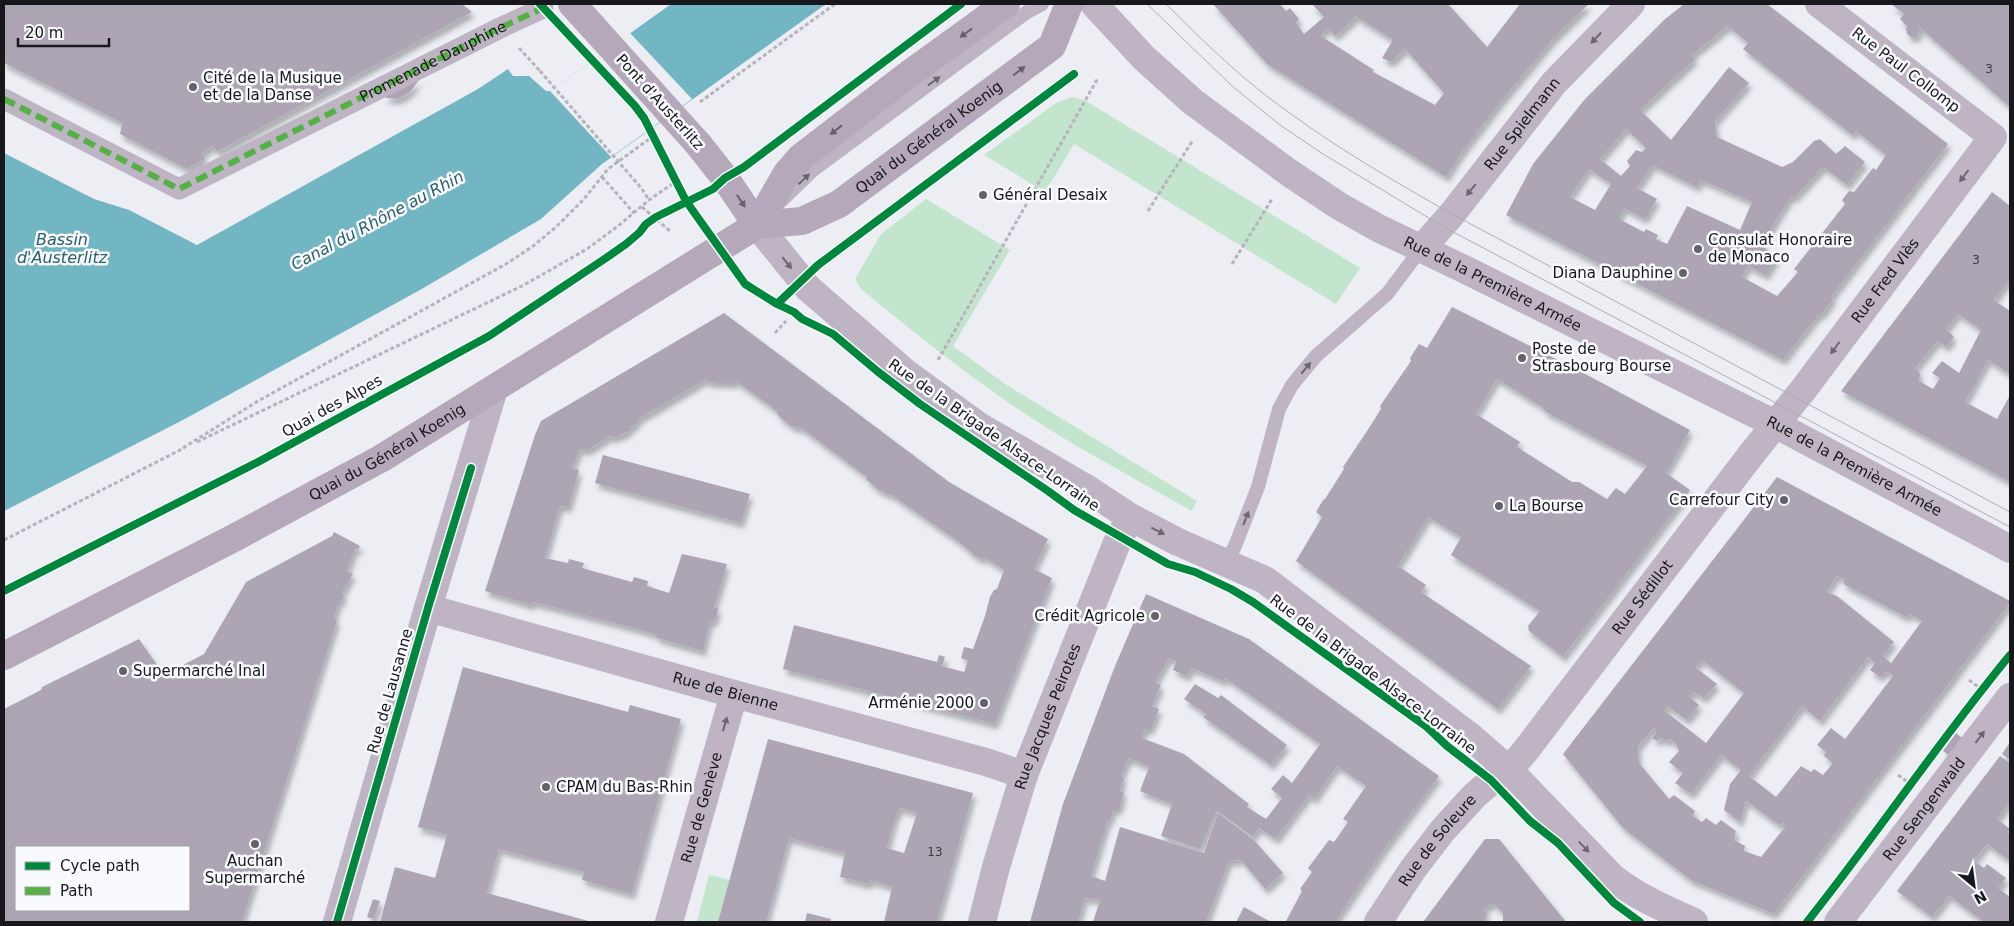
<svg xmlns="http://www.w3.org/2000/svg" width="2014" height="926" font-family="'DejaVu Sans',sans-serif">
	<defs>
		<filter id="shadow"><feDropShadow dx="3" dy="5.5" stdDeviation="2.5" flood-color="#0004"/></filter>
	</defs>
	<rect width="100%" height="100%" fill="#edeef3"/>
	<path fill="#c3e5ce" d="M1072,97L1086,101L1360,268L1336,304L1074,144L1045,192L984,155L1056,103Z
		M926,199L1010,250L953,346L1008,386L1197,501L1192,511C1132,477 1069,444 1012,405C959,369 910,329 861,289L855,279L881,234Z
		M709,875L730,880L718,922H697Z"/>
	<path fill="#72b5c3" d="M671,4H826L602,164L541,219L420,290L181,421L4,511V153L94,199L129,210L197,245L478,89L508,69L513,76H529L546,91H550Z"/>
	<path fill="#edeef3" d="M630,33L692,99L611,157L550,91Z"/>
	<path fill="#ada5b4" fill-rule="evenodd" filter="url(#shadow)" d="M4,4H462L472,12L217,152L213,146L202,153L205,159L187,169L120,134L122,123L4,63Z
		M1213,4H1280L1286,11L1290,8L1299,19L1296,23L1304,34L1324,17L1312,4H1448L1487,47L1520,4H1589L1553,39L1498,105L1462,152L1446,177L1267,64ZM1355,16L1393,40L1382,58L1391,62L1405,49L1444,93L1435,105L1373,72L1374,70L1321,36L1327,28L1335,36L1353,20Z
		M1684,4H1767L1948,144L1831,297L1834,298L1822,314H1819L1783,360L1506,215L1533,164L1585,99L1664,20ZM1728,26L1748,43L1743,49L1852,135L1856,131L1886,155L1876,170L1873,168L1854,192L1849,191L1842,200L1845,204L1794,269L1798,272L1777,296L1742,277L1748,266L1766,275L1777,257L1761,245L1791,196L1794,198L1823,167L1847,185L1865,162L1845,146L1836,154L1820,139L1814,141L1793,162L1782,167L1717,137L1715,121L1749,83L1729,67L1671,140L1640,110L1695,59L1692,55ZM1626,129L1646,148L1642,152L1636,150L1627,161L1630,166L1621,176L1600,159ZM1653,165L1697,187L1701,180L1752,202L1740,230L1687,206L1667,244L1656,239L1658,235L1646,229L1644,232L1619,219L1624,208L1645,219L1657,199L1637,188ZM1589,169L1611,184L1595,210L1570,197Z
		M1891,4H2010V107L1919,27L1920,32L1916,37H1911L1907,34L1906,28L1908,27L1900,19L1904,14Z
		M419,80L411,91L404,96L397,99L386,98L385,95Z
		M1992,192L2010,206V279L1994,300L2010,311V374L1988,360L1965,402L1997,419L2010,395V482L1841,391ZM1958,314L1981,330L1959,373L1942,361L1932,373L1940,378L1933,389L1919,381L1920,374L1916,367L1938,341L1946,347L1954,337L1946,329Z
		M1452,307L1576,369L1690,430L1666,473L1690,490L1563,657L1529,631L1528,626L1540,611L1451,555L1461,537L1428,517L1398,566L1426,585L1421,592L1531,666L1498,709L1296,561L1322,517L1316,512L1323,500L1325,499L1344,469L1343,467L1367,431L1381,409L1380,406L1411,361L1410,358L1419,344L1427,348ZM1497,379L1542,407L1546,412L1647,466L1625,494L1616,488L1607,499L1579,482H1572L1517,447L1520,442L1476,414Z
		M724,313L949,482L1048,539L1034,569L1052,578L995,724L783,669L794,625L937,662L939,655L945,657L942,666L964,672L968,661L961,658L964,647L973,649L985,616L990,597L994,590L997,589L1004,570L984,557L982,559L975,556L959,542L890,494H887L876,488L867,480V477L801,428L791,426L782,419L777,414V411L736,381L734,383H719L707,382L706,379L637,420V424L630,427V430L621,435L613,438L610,436L588,450L580,449L572,468L579,470L569,507L560,506L545,558L568,563L569,559L584,563L582,568L632,582L634,577L648,581L647,586L669,593L682,554L727,564L714,608H718L717,614L714,621L710,622L703,651L657,638V635L638,629L533,602L531,605L485,591L535,435L541,421Z
		M603,455L750,494L741,523L595,483Z
		M1777,477L2010,601V603L1774,914L1691,880L1623,828L1563,754ZM1837,576L1844,579V584L1906,617L1910,614L1922,621L1891,663L1883,656L1894,642L1837,596L1827,592ZM1868,657L1875,663L1870,670L1880,677L1886,671L1893,676L1845,739L1831,728L1817,745L1826,752L1824,756L1833,763L1823,775L1814,769L1811,772L1801,766L1776,797L1749,776L1802,706L1820,721ZM1702,660L1744,693L1706,743L1665,711L1667,706L1687,720L1699,705L1689,696L1694,692L1704,698L1717,684L1695,667ZM1654,728L1657,731L1652,738L1657,741L1661,738L1666,741L1670,739L1676,744L1679,751L1669,762L1683,773L1675,783L1691,794L1721,755L1741,770L1730,784L1724,810L1740,822L1746,801L1779,825L1783,823L1785,827L1761,857L1744,851L1745,846L1734,840L1736,831L1721,820L1716,825L1706,818L1702,822L1693,816L1695,811L1674,795L1669,799L1639,763L1638,746Z
		M334,532L360,546L358,550L355,549L347,571L353,574L342,593L344,597L338,604L334,618L337,620L242,922H4V709L41,690L42,687L139,639L164,675L204,654L246,582L332,536ZM16,847H189V910H16Z
		M1146,594L1249,639L1439,776L1385,848L1340,914L1336,922L1286,921L1302,891L1300,889L1312,872L1308,868L1329,840L1334,842L1348,822L1343,819L1366,786L1337,766L1314,799L1309,795L1276,839L1259,828L1253,837L1217,811L1200,849L1161,836L1172,804L1140,791L1149,767L1129,758L1121,776L1124,778L1120,790L1124,793L1119,809H1114L1110,820H1108L1091,876L1105,881L1120,827L1204,853L1218,813L1254,840L1283,873L1265,889L1241,860L1229,861L1206,922H1093L1100,900L1085,898L1078,922H1030L1063,804L1115,666ZM1169,658L1176,662L1173,670L1187,676L1192,668L1223,681L1225,678L1320,744L1292,783L1283,775L1271,789L1282,798L1266,819L1247,807L1249,804L1184,754L1142,738L1145,729H1151L1159,709L1152,706L1161,685L1155,682Z
		M463,667L628,712L630,705L681,719L632,894L582,880L584,872L499,849L487,893L592,922H380L395,867L435,878L447,835L418,827Z
		M1195,684L1218,698L1221,695L1287,745L1271,765L1203,717L1206,714L1184,699Z
		M1956,733L1962,738L1950,756L1943,751Z
		M768,739L973,793L937,922H884L892,887L870,880L869,884L840,877L845,853L789,838L766,922H718ZM900,808L917,813L904,853L887,848L895,818Z
		M2010,742V760L2002,754Z
		M2000,756L2010,763V802L1997,819L2010,829L2008,832L2010,834V861L1987,844L1974,861L1984,868L1987,864L2006,878L1998,888L2010,897V922H1984L1949,896L1932,917L1897,891Z
		M1485,839H1499L1566,922H1503V913L1493,903L1484,909L1487,914L1483,922H1423Z
		M373,899L380,901L374,919L367,917Z
		M1244,907L1271,922H1236Z
		M807,913L831,919L830,922H805Z"/>
	<g fill="none" stroke-linecap="round" stroke-linejoin="round">
		<path stroke="#b7b2bc" stroke-width="3" stroke-dasharray="4 2.5" stroke-linecap="butt" d="M519,48L540,71
			M700,102L835,4
			M602,177L634,213
			M642,189L649,200
			M642,207L670,231
			M1148,211L1193,140
			M1232,264L1272,199
			M775,333L786,321
			M938,360L1098,78
			M197,442L524,285L587,249L618,226L649,200L675,182
			M183,448L258,401L506,264L532,247L556,227L584,199L608,169L652,137
			M4,540L184,448
			M1969,680L1981,689
			M1898,775L1909,783"/>
		<path stroke="#beb4c3" stroke-width="14" d="M780,202L813,170L1027,12L1042,4
			M1226,562L1235,546L1258,487L1279,409L1292,385L1316,356L1387,294L1421,249"/>
		<path stroke="#beb4c3" stroke-width="21" d="M4,99L179,189L500,28L543,8"/>
		<g stroke="#beb4c3" stroke-width="28">
			<path d="M757,225L808,288L906,373L979,426L1086,488L1130,517L1178,542L1265,580L1472,738L1509,770L1612,877C1637,897 1665,909 1694,922"/>
			<path id="s1" d="M1421,249L1452,214L1554,83L1631,4"/>
			<path id="s2" d="M428,608L734,694L986,762L1024,775"/>
			<path d="M337,922L428,608L494,389"/>
			<path id="s3" d="M669,922L734,694"/>
			<path id="s4" d="M982,922L996,867L1024,775L1116,545L1130,517"/>
			<path id="s5" d="M1378,922L1413,869L1443,830L1474,796L1497,776L1509,770L1526,750L1750,456L1803,390L1993,137L1819,4"/>
		</g>
		<g stroke="#beb4c3" stroke-width="28">
			<path id="s6" d="M1094,4L1144,58L1193,102L1288,172L1339,206L1378,228L1464,269L1775,424L2010,549"/>
			<path id="s7" d="M1838,922L2010,697"/>
		</g>
		<g stroke="#b4a8ba" stroke-width="28">
			<path d="M572,4L593,27"/>
			<path d="M699,145L725,178L757,225"/>
			<path d="M757,225L787,173L801,157L909,74L1006,4"/>
			<path id="s8" d="M4,656L232,539L382,458L757,225L802,221L839,204L1052,46L1069,4"/>
		</g>
		<path stroke="#b1acb5" stroke-width="1" d="M1147,4L1232,86L1280,125L1323,154L1442,226L2010,527
			M1166,4C1205,43 1245,82 1291,114C1342,151 1397,183 1452,214L2010,512"/>
		<path stroke="#b7b2bc" stroke-width="3" stroke-dasharray="4 2.5" stroke-linecap="butt" d="M540,71L642,189"/>
		<path stroke="#b4a8ba" stroke-width="28" d="M593,27L699,145"/>
		<path stroke="#55b145" stroke-width="6" stroke-dasharray="12 6" stroke-linecap="butt" id="s9" d="M4,99L179,189L500,28L543,8"/>
		<defs>
			<path id="cycleway" d="M540,4L635,106L644,118L686,201L745,284L777,304L794,312L802,319L833,334L877,371L920,404L1048,491L1074,510L1168,564L1195,572L1231,589L1253,602L1427,727L1447,746L1491,780L1530,821L1558,843L1614,903L1640,922
				M777,304L818,265L1074,74
				M4,591L258,462L489,336L606,258L626,244L639,233L646,224L656,217L713,189L725,178L744,167L961,4
				M337,922L428,608L471,468
				M1807,922C1877,834 1939,741 2010,655"/>
		</defs>
		<use href="#cycleway" stroke="#f9fafd" stroke-width="11"/>
		<use href="#cycleway" stroke="#00873e" stroke-width="8"/>
	</g>
	<defs><path id="oneway-solid" d="M-6-.8H1V-3.2L6.5 0L1 3.2V.8H-6Z" transform="scale(1.25)"/></defs>
	<g fill="#66606b">
		<use href="#oneway-solid" transform="translate(966 33) rotate(144)"/>
		<use href="#oneway-solid" transform="translate(1019 71) rotate(-37)"/>
		<use href="#oneway-solid" transform="translate(836 130) rotate(142)"/>
		<use href="#oneway-solid" transform="translate(741 201) rotate(56)"/>
	</g>
	<g fill="#6b6670">
		<use href="#oneway-solid" transform="translate(1596 38) rotate(133)"/>
		<use href="#oneway-solid" transform="translate(934 81) rotate(-36)"/>
		<use href="#oneway-solid" transform="translate(1964 176) rotate(127)"/>
		<use href="#oneway-solid" transform="translate(804 179) rotate(-44)"/>
		<use href="#oneway-solid" transform="translate(1471 190) rotate(129)"/>
		<use href="#oneway-solid" transform="translate(787 263) rotate(51)"/>
		<use href="#oneway-solid" transform="translate(1835 348) rotate(127)"/>
		<use href="#oneway-solid" transform="translate(1306 368) rotate(-50)"/>
		<use href="#oneway-solid" transform="translate(1246 518) rotate(-69)"/>
		<use href="#oneway-solid" transform="translate(1158 531) rotate(27)"/>
		<use href="#oneway-solid" transform="translate(725 724) rotate(-74)"/>
		<use href="#oneway-solid" transform="translate(1980 737) rotate(-53)"/>
		<use href="#oneway-solid" transform="translate(1584 847) rotate(46)"/>
	</g>
	<g fill="#636367" stroke="#f9fafd" stroke-width="2">
		<circle cx="193" cy="87" r="5"/>
		<circle cx="983" cy="195" r="5"/>
		<circle cx="1698" cy="249" r="5"/>
		<circle cx="1683" cy="273" r="5"/>
		<circle cx="1522" cy="358" r="5"/>
		<circle cx="1784" cy="500" r="5"/>
		<circle cx="1499" cy="506" r="5"/>
		<circle cx="1155" cy="616" r="5"/>
		<circle cx="123" cy="671" r="5"/>
		<circle cx="984" cy="703" r="5"/>
		<circle cx="546" cy="787" r="5"/>
		<circle cx="255" cy="844" r="5"/>
	</g>
	<g text-anchor="middle" stroke-width="5" stroke-linejoin="round" paint-order="stroke">
		<g font-size="12" fill="#3d3b42">
			<text x="1989" y="73">3</text>
			<text x="1976" y="264">3</text>
			<text x="935" y="856">13</text>
		</g>
		<g font-size="15" fill="#18181c" stroke="#f9fafd">
			<text dy="5" stroke="none"><textPath href="#s9" startOffset="481">Promenade Dauphine</textPath></text>
			<text transform="translate(1906 70) rotate(37)" y="5">Rue Paul Collomp</text>
			<text transform="translate(660 102) rotate(48)" y="5">Pont d'Austerlitz</text>
			<text dy="5" stroke="none"><textPath href="#s1" startOffset="161">Rue Spielmann</textPath></text>
			<text dy="5" stroke="none"><textPath href="#s8" startOffset="1066">Quai du Général Koenig</textPath></text>
			<text dy="5" stroke="none"><textPath href="#s5" startOffset="820">Rue Fred Vlès</textPath></text>
			<text dy="5" stroke="none"><textPath href="#s6" startOffset="491">Rue de la Première Armée</textPath></text>
			<text transform="translate(332 406) rotate(-29)" y="5">Quai des Alpes</text>
			<text transform="translate(994 435) rotate(35)" y="5">Rue de la Brigade Alsace-Lorraine</text>
			<text dy="5" stroke="none"><textPath href="#s8" startOffset="434">Quai du Général Koenig</textPath></text>
			<text dy="5" stroke="none"><textPath href="#s6" startOffset="896">Rue de la Première Armée</textPath></text>
			<text dy="5" stroke="none"><textPath href="#s5" startOffset="421">Rue Sédillot</textPath></text>
			<text transform="translate(1373 674) rotate(37)" y="5">Rue de la Brigade Alsace-Lorraine</text>
			<text transform="translate(390 691) rotate(-74)" y="5">Rue de Lausanne</text>
			<text dy="5" stroke="none"><textPath href="#s2" startOffset="309">Rue de Bienne</textPath></text>
			<text dy="5" stroke="none"><textPath href="#s4" startOffset="216">Rue Jacques Peirotes</textPath></text>
			<text dy="5" stroke="none"><textPath href="#s3" startOffset="119">Rue de Genève</textPath></text>
			<text dy="5" stroke="none"><textPath href="#s7" startOffset="142">Rue Sengenwald</textPath></text>
			<text dy="5" stroke="none"><textPath href="#s5" startOffset="101">Rue de Soleure</textPath></text>
		</g>
		<g font-size="15" fill="#18181c" stroke="#f9fafd" text-anchor="start">
			<text x="203" y="83">Cité de la Musique<tspan x="203" dy="17">et de la Danse</tspan></text>
			<text x="993" y="200">Général Desaix</text>
			<text x="1708" y="245">Consulat Honoraire<tspan x="1708" dy="17">de Monaco</tspan></text>
			<text x="1673" y="278" text-anchor="end">Diana Dauphine</text>
			<text x="1532" y="354">Poste de<tspan x="1532" dy="17">Strasbourg Bourse</tspan></text>
			<text x="1774" y="505" text-anchor="end">Carrefour City</text>
			<text x="1509" y="511">La Bourse</text>
			<text x="1145" y="621" text-anchor="end">Crédit Agricole</text>
			<text x="133" y="676">Supermarché Inal</text>
			<text x="974" y="708" text-anchor="end">Arménie 2000</text>
			<text x="556" y="792">CPAM du Bas-Rhin</text>
			<text x="255" y="866" text-anchor="middle">Auchan<tspan x="255" dy="17">Supermarché</tspan></text>
		</g>
		<g font-size="16" font-style="italic" fill="#2b5f69" stroke="#f9fafd">
			<text transform="translate(377 220) rotate(-28)" y="6">Canal du Rhône au Rhin</text>
			<text x="62" y="245">Bassin<tspan x="62" dy="18">d'Austerlitz</tspan></text>
		</g>
	</g>
	<rect width="2014" height="926" fill="none" stroke="#18181c" stroke-width="10"/>
	<rect x="15" y="846" width="175" height="65" fill="#f9fafd" stroke="#9fa0a3"/>
	<rect x="25" y="862" width="25" height="8" fill="#00873e" stroke="#9fa0a3"/>
	<text x="60" y="871" font-size="15" fill="#18181c">Cycle path</text>
	<rect x="25" y="887" width="25" height="8" fill="#55b145" stroke="#9fa0a3"/>
	<text x="60" y="896" font-size="15" fill="#18181c">Path</text>
	<g transform="translate(1974 886) rotate(151)" stroke="#f9fafd" stroke-width="4" paint-order="stroke">
	<path d="M0-4L9 19L0 12L-9 19Z" fill="#18181c"/>
	<text y="-8" font-size="14" font-weight="bold" text-anchor="middle" fill="#18181c">N</text>
	</g>
	<path d="M18 38v8h91v-8" fill="none" stroke="#18181c" stroke-width="2.5"/>
	<text x="25" y="38" font-size="15" fill="#18181c" stroke="#f9fafd" stroke-width="4" paint-order="stroke">20 m</text>
</svg>
